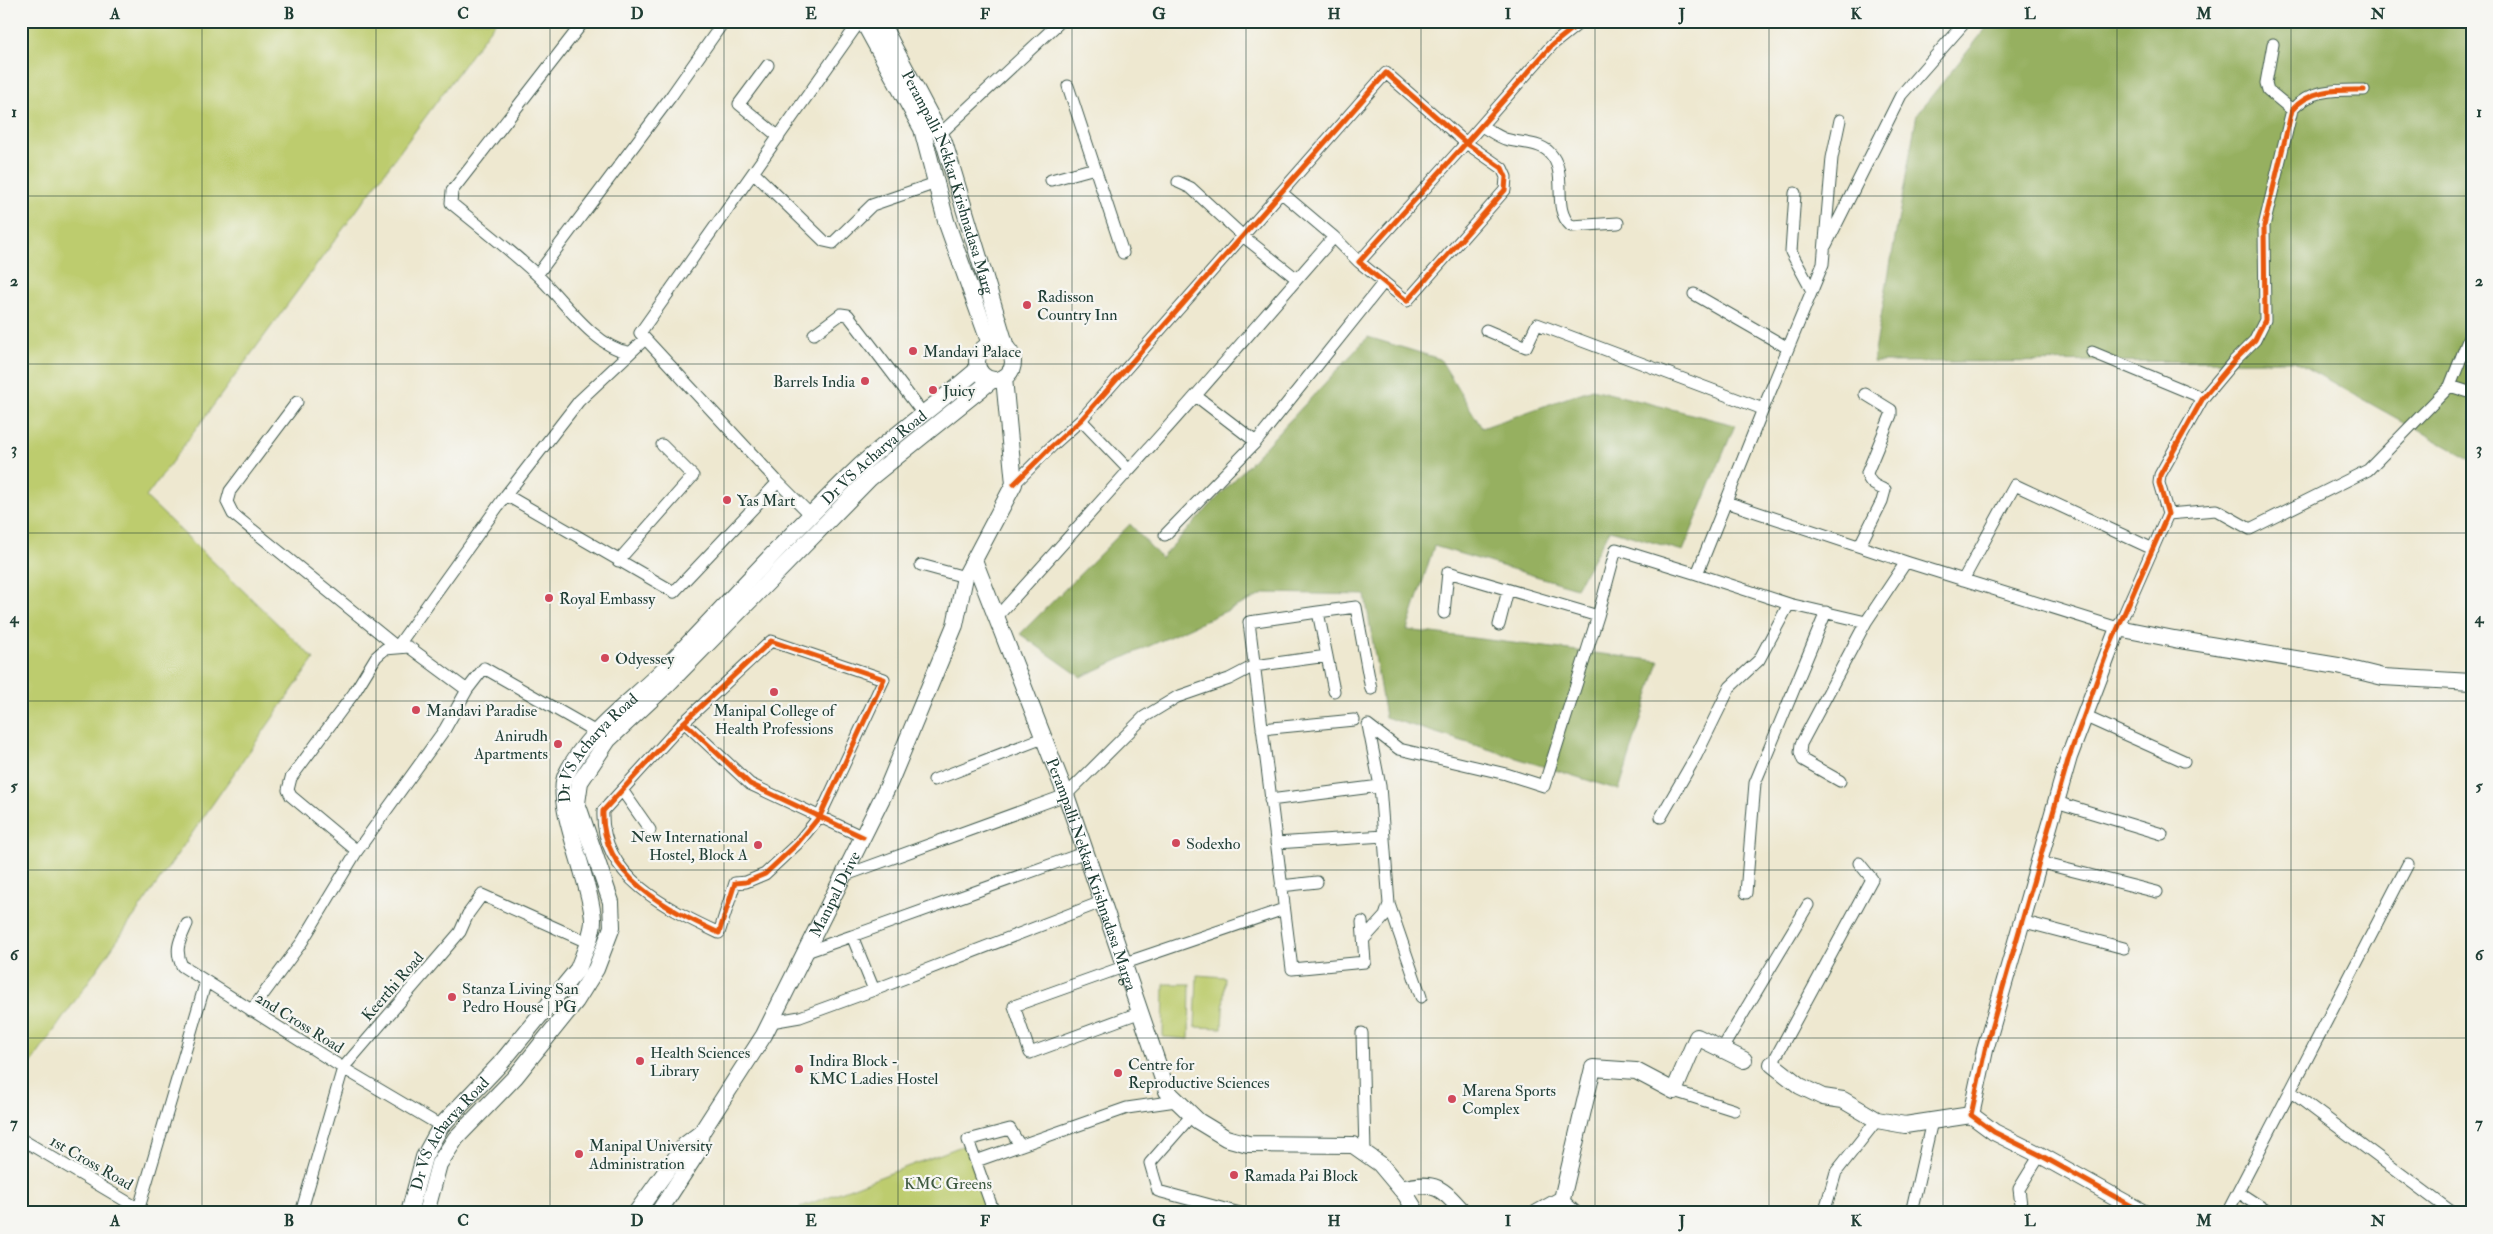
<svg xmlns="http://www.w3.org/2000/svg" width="2493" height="1234" font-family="'IM FELL Double Pica',serif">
	<rect width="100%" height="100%" fill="#f6f6f2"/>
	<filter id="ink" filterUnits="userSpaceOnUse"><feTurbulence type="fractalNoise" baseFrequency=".02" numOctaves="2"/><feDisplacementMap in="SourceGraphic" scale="10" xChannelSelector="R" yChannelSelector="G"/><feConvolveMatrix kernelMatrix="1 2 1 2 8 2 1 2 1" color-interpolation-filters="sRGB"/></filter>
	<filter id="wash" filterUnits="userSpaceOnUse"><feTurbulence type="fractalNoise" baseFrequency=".0096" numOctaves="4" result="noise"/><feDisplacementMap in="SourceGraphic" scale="20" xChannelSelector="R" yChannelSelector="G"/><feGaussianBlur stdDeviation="1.12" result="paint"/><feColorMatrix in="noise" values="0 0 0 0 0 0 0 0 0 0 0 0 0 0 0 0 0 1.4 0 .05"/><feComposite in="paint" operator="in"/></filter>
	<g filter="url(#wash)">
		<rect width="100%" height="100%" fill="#eee8d0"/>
		<path fill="#bdcc6e" stroke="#6e8451" d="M21,21H496L146,497L314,659L21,1078Z
			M1197,975L1225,977L1222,1028L1195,1027Z
			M1164,984H1190L1189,1039L1163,1037Z
			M967,1144L992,1213H798L801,1207Z"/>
		<path fill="#96b061" stroke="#5a764a" d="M1992,21H2472V463L2466,457L2294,361L1873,362L1917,114Z
			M1368,337L1440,359L1482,428L1592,389L1735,425L1683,551L1610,530L1576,588L1434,546L1407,630L1659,661L1619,790L1385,717L1365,595L1266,593L1081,677L1020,634L1130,524L1161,558Z"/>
	</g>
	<g filter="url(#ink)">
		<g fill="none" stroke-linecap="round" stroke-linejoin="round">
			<defs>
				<path id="street" d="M584,21L452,191L451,203C479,226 509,249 536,274C562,298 594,347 628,352
					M2273,44L2266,83L2268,90L2292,110
					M768,65L739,104L779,137
					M1068,86L1123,253
					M1481,126C1489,130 1497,136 1505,139C1518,143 1539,142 1549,152C1570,173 1550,207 1571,226L1618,223
					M940,134L1061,21
					M754,173L824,241L833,243L872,205L936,183
					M1051,180L1095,168
					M1178,182L1191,188L1244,237L1297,279
					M1282,193L1334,237
					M1795,193L1791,252L1812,291
					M1826,245L1901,95L1966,21
					M537,275L672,95L724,21
					M1694,294L1788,348
					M1486,330L1526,347L1537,324L1763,409L1697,574L1789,604L1759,660L1730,687L1696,756L1661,817
					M814,334L841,314L848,315L924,415
					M645,339L579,401L506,495L674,592L778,482
					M2092,352L2203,398
					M2450,386L2472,393
					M297,402L230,491L227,502L233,514L397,647L506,495
					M1763,409L1823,264L1832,158L1840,120
					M1081,420L1129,470C1199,394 1265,315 1334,237L1359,262
					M1256,442L1384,282
					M1014,484L1052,446L1081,420L1386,73L1466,143L1359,262L1407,301L1505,190L1506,177L1502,168L1466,143L1552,45L1582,21
					M1726,502L1906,562
					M2168,514L2216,510L2250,529L2368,470L2450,386L2472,330
					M811,515L778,482L640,333L860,21
					M1165,535L1256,442L1196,396
					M1860,545L1882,501L1885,490C1876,486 1869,484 1867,473L1891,415V410L1865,394
					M618,561L693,476L662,445
					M921,565L965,577
					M1963,580L2015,485L2153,549
					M1789,604L1866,622L1906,562L2118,628L2168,514L2159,483L2160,475L2203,398L2234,361L2255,340L2265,320L2264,226L2292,110C2311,88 2337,90 2364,90
					M1318,612L1356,607L1371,689
					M1444,613L1448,572L1598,616L1616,549L1697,574
					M995,619L1129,470
					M1499,625L1508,590
					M1334,691L1318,612L1249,622L1292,969L1365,962L1362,922
					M2084,716L2184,761
					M684,722L771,641L884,679L820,816L797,844L765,874L746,882L735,883L719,933C668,909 600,877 603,811L684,722L750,784L863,837
					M1368,725L1399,749L1506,774L1544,786L1598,616
					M1262,729L1354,720
					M934,780L1043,738
					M1840,781L1803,760L1800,752L1801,744L1866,622
					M622,790L650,830
					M1270,800L1380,786
					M2056,802L2162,834
					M1276,843L1384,836
					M357,851L291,796L288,790L291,778L354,693L376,657L385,649L409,647L467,690
					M1086,852L852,936L874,990L1104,901
					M2038,862L2157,892
					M843,876L1066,795L1144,717L1177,697L1229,679L1254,666L1327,656
					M1281,886L1317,882
					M1746,893L1755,783L1826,612
					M1389,904L1421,997
					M2021,921L2124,948
					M187,924C180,940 174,949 182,966L343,1068L441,1126
					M1365,938L1385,916L1389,904L1380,786L1368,725
					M806,952L852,936
					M1125,963L1284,909
					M1126,966L1014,1006L1030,1053L1141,1012
					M251,1011L302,942L357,851L445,729L467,690L484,668L596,732
					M771,1022L800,1017L874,990
					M1362,1033L1365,1152
					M1722,1049L1808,905
					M1772,1064L1872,879L1859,863
					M1674,1091L1734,1110
					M2290,1091L2453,1213
					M1192,1115L1150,1163L1158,1191L1240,1213
					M21,1139L146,1213
					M976,1161L1127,1108L1176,1101
					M2238,1192L2270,1213
					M1562,1199L1577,1213
					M139,1208L206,981
					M301,1213L343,1068L460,932L468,914L482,895L587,942
					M994,1213L968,1140L1010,1129L1019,1144
					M1824,1213L1836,1172L1877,1120
					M1911,1213L1932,1121
					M2022,1213L2019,1189L2040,1155
					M2227,1213L2408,864"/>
				<g id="secondary">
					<path d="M863,21L922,129L946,221L990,344"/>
					<path id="s1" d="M880,21L944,142L1006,347"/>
					<circle cx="995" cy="362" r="18"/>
					<path id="s2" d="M1004,378L1014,484L974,560L1066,795L1167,1091L1198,1121L1226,1138L1248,1144L1353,1145L1380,1164L1406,1195L1417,1213"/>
					<path d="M1772,1064L1800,1086L1823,1097L1843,1100L1877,1120L1905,1125L1971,1115"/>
					<path d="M1401,1189C1435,1180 1442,1188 1464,1213"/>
					<path id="s3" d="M409,1213L424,1157L441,1126L500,1064L578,969C583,955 593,935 593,920C592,884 553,802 566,775C587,731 630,703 664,669C729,602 792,531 860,466C898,432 940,402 978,369"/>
					<path d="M426,1213L439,1164L456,1138L515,1077L576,1001L596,969L612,927L611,902L577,803L580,782L608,740L668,684L870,478L992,380"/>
					<path id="s4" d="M636,1213L685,1145L701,1133L764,1035L889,784L955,625L965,577L974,560"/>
					<path d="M658,1213L697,1153L701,1133"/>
					<path d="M1537,1213L1562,1199L1593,1068L1636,1071L1674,1091L1697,1037L1744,1060"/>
					<path d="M2144,1213L2040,1155L1994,1132L1971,1115L1985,1050L2069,757L2118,628L2174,639L2338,666L2383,677L2472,682"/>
				</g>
			</defs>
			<use href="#street" stroke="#3e574b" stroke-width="13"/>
			<use href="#secondary" stroke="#3e574b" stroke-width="18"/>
			<use href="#street" stroke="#fff" stroke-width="11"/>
			<use href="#secondary" stroke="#fff" stroke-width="16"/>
			<defs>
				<path id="cycleway" d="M1014,484L1052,446L1081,420L1386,73L1466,143L1359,262L1407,301L1505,190L1506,177L1502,168L1466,143L1552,45L1582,21
					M684,722L771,641L884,679L820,816L797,844L765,874L746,882L735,883L719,933C668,909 600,877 603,811L684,722L750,784L863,837
					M2144,1213L2040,1155L1994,1132L1971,1115L1985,1050L2069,757L2106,655L2168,514L2159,483L2160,475L2203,398L2234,361L2255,340L2265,320L2264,226L2292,110C2311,88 2337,90 2364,90"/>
			</defs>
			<use href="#cycleway" stroke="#f6f6f2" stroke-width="8"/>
			<use href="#cycleway" stroke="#e8590c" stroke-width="5"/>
		</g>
	</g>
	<path fill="none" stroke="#1f3d34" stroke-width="1" stroke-opacity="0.55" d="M202,21V1213M376,21V1213M550,21V1213M724,21V1213M898,21V1213M1072,21V1213M1246,21V1213M1421,21V1213M1595,21V1213M1769,21V1213M1943,21V1213M2117,21V1213M2291,21V1213M21,196H2472M21,364H2472M21,533H2472M21,701H2472M21,870H2472M21,1038H2472"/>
	<g fill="#d1495b" stroke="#f6f6f2" stroke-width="2">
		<circle cx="1027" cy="305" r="5"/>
		<circle cx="913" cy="351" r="5"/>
		<circle cx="865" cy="381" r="5"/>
		<circle cx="933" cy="390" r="5"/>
		<circle cx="727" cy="500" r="5"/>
		<circle cx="549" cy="598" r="5"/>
		<circle cx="605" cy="658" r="5"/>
		<circle cx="774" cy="692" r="5"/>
		<circle cx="416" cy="710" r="5"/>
		<circle cx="558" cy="744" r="5"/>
		<circle cx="1176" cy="843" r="5"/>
		<circle cx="758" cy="845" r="5"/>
		<circle cx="452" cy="997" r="5"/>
		<circle cx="640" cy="1061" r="5"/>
		<circle cx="799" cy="1069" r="5"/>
		<circle cx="1118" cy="1073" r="5"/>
		<circle cx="1452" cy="1099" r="5"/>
		<circle cx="579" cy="1154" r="5"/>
		<circle cx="1234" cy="1175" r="5"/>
	</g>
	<g text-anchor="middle" stroke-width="4.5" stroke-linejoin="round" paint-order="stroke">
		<g font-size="16" fill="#1f3d34" stroke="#f6f6f2">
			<text dy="6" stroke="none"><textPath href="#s1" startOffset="176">Perampalli Nekkar Krishnadasa Marg</textPath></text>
			<text dy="6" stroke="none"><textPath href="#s3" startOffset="946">Dr VS Acharya Road</textPath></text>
			<text dy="6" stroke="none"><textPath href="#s3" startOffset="541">Dr VS Acharya Road</textPath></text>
			<text dy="6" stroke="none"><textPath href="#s2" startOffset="528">Perampalli Nekkar Krishnadasa Marga</textPath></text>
			<text dy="6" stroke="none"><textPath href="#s4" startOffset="378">Manipal Drive</textPath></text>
			<text transform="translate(392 986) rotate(-49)" y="6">Keerthi Road</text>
			<text transform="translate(300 1022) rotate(32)" y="6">2nd Cross Road</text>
			<text dy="6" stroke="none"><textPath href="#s3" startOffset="91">Dr VS Acharya Road</textPath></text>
			<text transform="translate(92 1162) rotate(30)" y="6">1st Cross Road</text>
		</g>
		<g font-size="16" fill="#1f3d34" stroke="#f6f6f2" text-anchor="start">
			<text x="1037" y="302">Radisson<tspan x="1037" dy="18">Country Inn</tspan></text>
			<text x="923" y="357">Mandavi Palace</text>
			<text x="855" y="387" text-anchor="end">Barrels India</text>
			<text x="943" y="396">Juicy</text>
			<text x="737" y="506">Yas Mart</text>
			<text x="559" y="604">Royal Embassy</text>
			<text x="615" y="664">Odyessey</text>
			<text x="426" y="716">Mandavi Paradise</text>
			<text x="774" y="716" text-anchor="middle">Manipal College of<tspan x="774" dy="18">Health Professions</tspan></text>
			<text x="548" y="741" text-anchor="end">Anirudh<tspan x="548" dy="18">Apartments</tspan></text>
			<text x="748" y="842" text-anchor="end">New International<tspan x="748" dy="18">Hostel, Block A</tspan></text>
			<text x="1186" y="849">Sodexho</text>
			<text x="462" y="994">Stanza Living San<tspan x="462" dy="18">Pedro House | PG</tspan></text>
			<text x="650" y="1058">Health Sciences<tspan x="650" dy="18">Library</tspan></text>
			<text x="809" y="1066">Indira Block -<tspan x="809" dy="18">KMC Ladies Hostel</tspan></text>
			<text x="1128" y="1070">Centre for<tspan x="1128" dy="18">Reproductive Sciences</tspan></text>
			<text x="1462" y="1096">Marena Sports<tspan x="1462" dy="18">Complex</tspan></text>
			<text x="589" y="1151">Manipal University<tspan x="589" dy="18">Administration</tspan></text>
			<text x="1244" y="1181">Ramada Pai Block</text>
		</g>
		<g font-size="16" fill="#3f5a40" stroke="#f6f6f2">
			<text x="948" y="1189">KMC Greens</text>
		</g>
	</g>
	<rect width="2493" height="1234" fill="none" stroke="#f6f6f2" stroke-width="55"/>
	<rect x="28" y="28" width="2438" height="1178" fill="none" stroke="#1f3d34" stroke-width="2"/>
	<g font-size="16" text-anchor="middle" font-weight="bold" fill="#1f3d34">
		<text x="115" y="19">A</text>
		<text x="289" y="19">B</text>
		<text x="463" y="19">C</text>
		<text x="637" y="19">D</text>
		<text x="811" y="19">E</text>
		<text x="985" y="19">F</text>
		<text x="1159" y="19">G</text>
		<text x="1334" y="19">H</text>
		<text x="1508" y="19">I</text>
		<text x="1682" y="19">J</text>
		<text x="1856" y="19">K</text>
		<text x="2030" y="19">L</text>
		<text x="2204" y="19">M</text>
		<text x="2378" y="19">N</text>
		<text x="14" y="117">1</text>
		<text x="2479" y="117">1</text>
		<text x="14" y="286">2</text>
		<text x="2479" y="286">2</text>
		<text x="14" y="454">3</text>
		<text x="2479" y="454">3</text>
		<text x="14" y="623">4</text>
		<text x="2479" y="623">4</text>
		<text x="14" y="791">5</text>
		<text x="2479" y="791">5</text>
		<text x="14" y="960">6</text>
		<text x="2479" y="960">6</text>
		<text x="14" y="1128">7</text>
		<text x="2479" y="1128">7</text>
		<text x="115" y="1226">A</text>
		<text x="289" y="1226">B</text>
		<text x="463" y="1226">C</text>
		<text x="637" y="1226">D</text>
		<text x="811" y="1226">E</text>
		<text x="985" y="1226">F</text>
		<text x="1159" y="1226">G</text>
		<text x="1334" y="1226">H</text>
		<text x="1508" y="1226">I</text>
		<text x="1682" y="1226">J</text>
		<text x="1856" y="1226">K</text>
		<text x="2030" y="1226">L</text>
		<text x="2204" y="1226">M</text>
		<text x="2378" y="1226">N</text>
	</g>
</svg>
